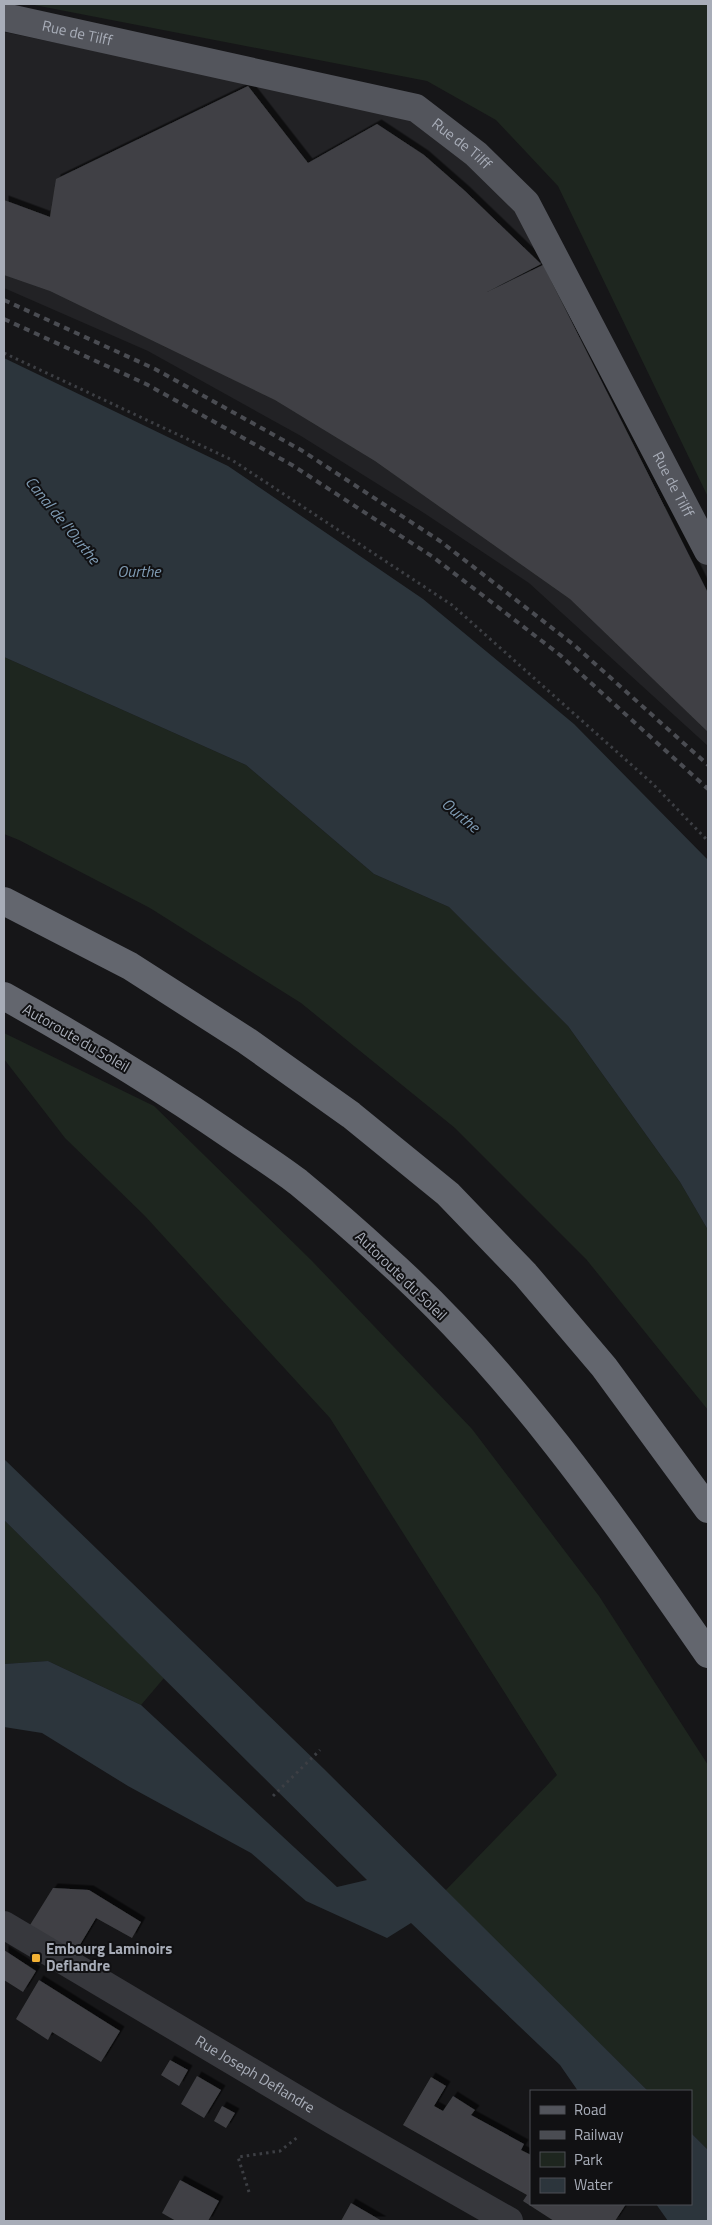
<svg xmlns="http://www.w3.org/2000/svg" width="712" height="2225" font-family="'Titillium Web',sans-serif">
	<defs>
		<filter id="shadow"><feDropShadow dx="4.5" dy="-4.5" stdDeviation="0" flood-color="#0009"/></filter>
	</defs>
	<rect width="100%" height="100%" fill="#161618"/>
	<path fill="#222225" d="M4,32L411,116L522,206L708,566V746L529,583L424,513L301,436L148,351L4,288Z"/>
	<path fill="#1e261f" d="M29,4H708V497L558,186L496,120L427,81Z
		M4,657L246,765L374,874L449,907L568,1026L680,1182L708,1230V1410L586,1259L455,1128L301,1003L150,908L19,840L4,834Z
		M4,1033L154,1106L312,1261L472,1429L599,1596L708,1765V2150L691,2133V2091H648L445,1891L557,1775L330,1418L145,1216L65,1138L4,1059Z
		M4,1520L164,1678L141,1705L48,1661L4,1664Z"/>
	<path fill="#2c353c" d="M4,358L228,466L423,599L574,724L708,860V1230L680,1182L568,1026L449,907L374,874L246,765L4,657Z
		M4,1459L323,1768L648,2091H578L560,2065L411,1923L387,1938L306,1901L251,1853L128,1786L42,1733L4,1727V1664L48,1661L141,1705L337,1887L367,1880L4,1520Z
		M691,2133L708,2150V2221H668L656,2204H691Z"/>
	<path fill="#404145" filter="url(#shadow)" d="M248,86L308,163L377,124L424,155L465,191L541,264L487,292L543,265L708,593V732L570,599L375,461L275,400L50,291L4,275V200L50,217L56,179Z
		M53,1888L89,1890L141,1922L132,1938L96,1918L75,1953L30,1925Z
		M4,1950L36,1971L23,1992L4,1980Z
		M39,1980L120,2031L101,2062L52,2032L48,2040L16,2019Z
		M170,2060L188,2070L179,2086L161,2075Z
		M197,2076L221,2090L204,2118L181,2104Z
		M431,2077L446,2086L434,2106L443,2111L453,2096L475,2110L471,2115L524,2144L521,2150L531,2155V2204H626L615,2221H554L523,2201L527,2195L403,2125Z
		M222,2106L235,2113L226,2128L214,2121Z
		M180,2180L219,2201L208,2221H176L162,2213Z
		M351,2203L382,2221H341Z"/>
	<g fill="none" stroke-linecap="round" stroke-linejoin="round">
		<path stroke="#3d3f44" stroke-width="3" stroke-dasharray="2.5 4" stroke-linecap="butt" d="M4,353L232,460L452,605L653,784L708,841
			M273,1796L320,1750
			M249,2192L238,2157L280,2151L299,2136"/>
		<path stroke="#37383d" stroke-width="28" id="s1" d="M4,1925L332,2120L509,2221"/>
		<path stroke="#53555c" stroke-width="28" id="s2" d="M4,17L416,108L476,154L526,203L708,551"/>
		<path stroke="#63666e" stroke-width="28" d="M4,901L130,966L247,1041L351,1115L448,1194L525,1274L604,1367L708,1509
			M4,996C83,1040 159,1086 233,1137C255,1152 277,1166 298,1182C327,1206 356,1231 383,1256C511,1370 611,1514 708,1654"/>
		<path stroke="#4a4c52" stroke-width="4" stroke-dasharray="6 5" stroke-linecap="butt" d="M4,300L155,369L301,450L440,541L574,645L708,765
			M4,319L146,384L292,465L433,557L560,655L708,789"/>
	</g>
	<rect fill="#f2b134" stroke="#111113" stroke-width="2" x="31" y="1953" width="10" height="10" rx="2.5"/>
	<g text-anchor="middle" stroke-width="4" stroke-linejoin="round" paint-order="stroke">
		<g font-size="15" fill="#a8adb8" stroke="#111113">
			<text dy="5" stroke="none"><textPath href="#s2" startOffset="75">Rue de Tilff</textPath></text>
			<text dy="5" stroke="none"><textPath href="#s2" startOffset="480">Rue de Tilff</textPath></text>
			<text dy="5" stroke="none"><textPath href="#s2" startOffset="885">Rue de Tilff</textPath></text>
			<text transform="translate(76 1038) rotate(30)" y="5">Autoroute du Soleil</text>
			<text transform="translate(401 1276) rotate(44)" y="5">Autoroute du Soleil</text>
			<text dy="5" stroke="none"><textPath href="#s1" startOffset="292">Rue Joseph Deflandre</textPath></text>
		</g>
		<g font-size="15" font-weight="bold" fill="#a8adb8" stroke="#111113" text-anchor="start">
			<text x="46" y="1954">Embourg Laminoirs<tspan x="46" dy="17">Deflandre</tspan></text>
		</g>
		<g font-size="16" font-style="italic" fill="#7f9bb3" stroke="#111113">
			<text transform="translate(63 520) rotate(51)" y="6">Canal de l'Ourthe</text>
			<text x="139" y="577">Ourthe</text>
			<text transform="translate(461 815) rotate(40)" y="6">Ourthe</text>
		</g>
	</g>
	<rect width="712" height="2225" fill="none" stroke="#a8adb8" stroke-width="10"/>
	<rect x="530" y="2090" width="162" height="115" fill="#111113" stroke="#4d4f55"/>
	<rect x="540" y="2106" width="25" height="8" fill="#53555c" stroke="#4d4f55"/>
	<text x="574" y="2115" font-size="15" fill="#a8adb8">Road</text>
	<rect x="540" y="2131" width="25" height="8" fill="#4a4c52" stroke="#4d4f55"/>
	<text x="574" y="2140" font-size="15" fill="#a8adb8">Railway</text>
	<rect x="540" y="2152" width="25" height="15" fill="#1e261f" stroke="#4d4f55"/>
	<text x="574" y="2165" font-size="15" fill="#a8adb8">Park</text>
	<rect x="540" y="2178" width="25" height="15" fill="#2c353c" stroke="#4d4f55"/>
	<text x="574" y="2190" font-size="15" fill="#a8adb8">Water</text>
</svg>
